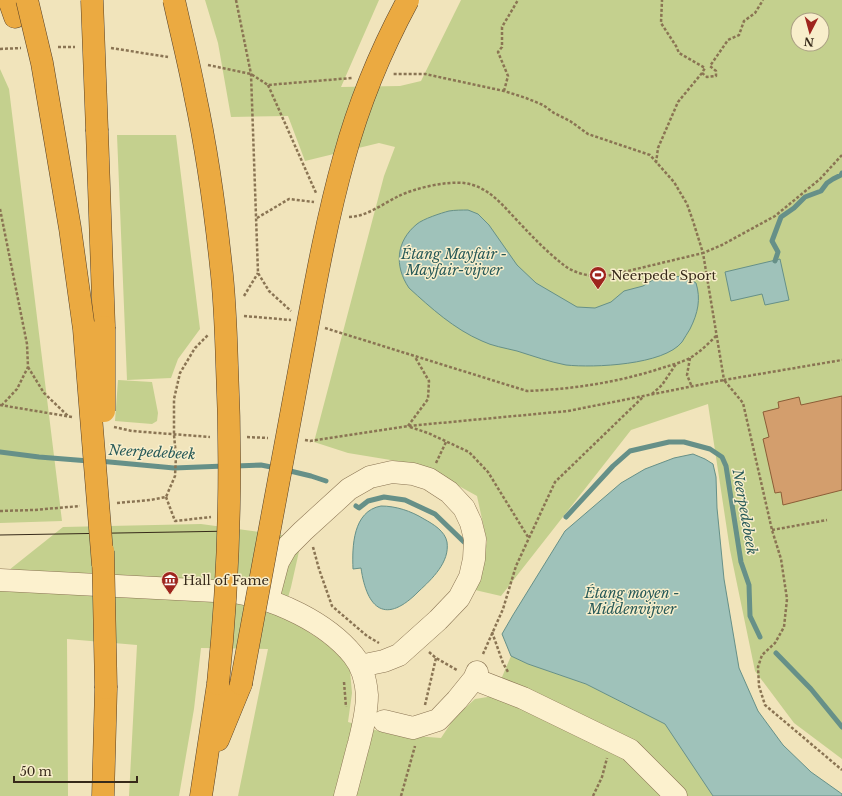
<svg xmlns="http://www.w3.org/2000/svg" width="842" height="796" font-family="'Libre Baskerville',serif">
	<rect width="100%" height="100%" fill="#f1e4bb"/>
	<path fill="#c4d08e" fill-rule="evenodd" d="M205,0H379L341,87L400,86L421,81L461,0H842V759L794,723L755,671L730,550L708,404L631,430L501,596L475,590L487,542L477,496L421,465L348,453L314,442L384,176L395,147L379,143L305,161L288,116L231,117L218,43ZM798,20H822V44H798Z
		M0,69L9,89L62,521L0,523Z
		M117,135H176L200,329L178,359L171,378L127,380Z
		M118,380L152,382L158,413L157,421L152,424L115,421Z
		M201,524L302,538L291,587L283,615L340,653L350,670L352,693L348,722L389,734L441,738L455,717L475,699L494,696L511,656L528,664L586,684L665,724L713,796H238L268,649L201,648L194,709L179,796H129L137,645L67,639L68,796H0V570H9L63,527Z"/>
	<path fill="#9fc2ba" stroke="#669088" d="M468,210L478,214L489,225L517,265L536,283L577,307L595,308L611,302L624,291L643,286L656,278L685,276L696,283C701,299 698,313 690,329C687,333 685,338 682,342C664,365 594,368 566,365C550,362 533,356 517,351C505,348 492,346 482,341C454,329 431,308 409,288C394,266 396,241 417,224C423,219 441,213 449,211C455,210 462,210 468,210Z
		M780,259L789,300L765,305L762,294L731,301L725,272Z
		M693,454L705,459L713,464L716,477L717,508L724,579L739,668L758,711L783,745L811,772L842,794V796H713L665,724L586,684L528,664L511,656L502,634L513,615L565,531L621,483L645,469L674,458Z
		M381,506C396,506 411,511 424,519C433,524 445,531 447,542C450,562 432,579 419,591C386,625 367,610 361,568L353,569C352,546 353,511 381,506Z"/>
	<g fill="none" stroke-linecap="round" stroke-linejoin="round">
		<path stroke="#669088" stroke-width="5" d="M775,261L778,252L772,241L781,217L794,208L805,197L821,191L827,183L833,179L841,175L842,173
			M0,452L39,457L89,461
			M99,461L174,468L225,466
			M235,466L261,465L276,468
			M286,470L311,476L326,481
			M356,506L359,508L368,501L384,497L405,500L435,514L464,542
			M566,517L613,466L630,451L669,442H684L710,449L722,457L726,466L741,562L749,585L750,616L760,637
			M776,653L811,689L842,727"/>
	</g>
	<path fill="#d39e6d" stroke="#8b5d37" d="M842,396V490L783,505L781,492L775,493L763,439L769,437L763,412L779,408L778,402L799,397L801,405Z"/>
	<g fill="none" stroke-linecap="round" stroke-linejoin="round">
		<defs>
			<path id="minor" d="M0,580L234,592C276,599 326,622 353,655C362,666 366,681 367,695C367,711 363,727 359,743C354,761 350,778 345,796
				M268,600L278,562L286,548L303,531L349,489L370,477L392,472L413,474L429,479L449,492L464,508L471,523L475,539L474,559L470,577L459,598L438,620L399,655L384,661L360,666
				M474,679L523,698L630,750L676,796
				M384,721L413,728L438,720L457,700L474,679L477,672"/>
			<path id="highway" d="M9,0L15,17
				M97,131L104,327
				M218,740L241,684
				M103,796L106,688
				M201,796L218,684"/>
		</defs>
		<use href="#minor" stroke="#8a7453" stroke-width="23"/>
		<use href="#highway" stroke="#574128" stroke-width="23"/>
		<path stroke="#8a7453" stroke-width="2.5" stroke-dasharray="3 2" stroke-linecap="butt" d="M236,0L251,74L258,273L269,291L291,311
			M58,47H75
			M111,48L168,57
			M0,49L21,48
			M208,65L251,74L268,85L352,78
			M702,73L707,77L716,76V71L710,66L728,40L739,35L744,21L755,13L763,0
			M268,85L316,193
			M504,91L508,76L498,52L502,47V27L518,0
			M842,155L820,179L775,216L722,245L703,253L724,380L842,360
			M656,163L658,148L678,102L702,73L705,68L679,53L676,46L661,23L662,0
			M0,209L27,344L28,367L17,389L2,405
			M349,217C366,217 384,203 399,196C415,188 446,181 464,183C486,186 499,201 513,216C527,231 539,244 554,257C559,261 563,265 568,268C580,275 593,277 607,276L703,253L693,221L687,204L674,182L650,155L588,134L570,121L554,113L543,105L526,98L504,91L425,74H393
			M257,218L289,199L314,202
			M244,296L258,273
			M244,316L291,320
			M325,328L527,391C575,389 620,382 665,367C675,364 687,361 696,354C703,349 710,342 716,336
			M690,358L687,375L692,387
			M28,367L44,393L68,416
			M652,394L662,385L676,364
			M0,405L72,417
			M408,426L428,399L429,381L415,357
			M114,427L132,431L210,437
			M410,427L428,433L469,452L488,472L528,537
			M247,437L268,438
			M305,440L310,441L408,426L568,411L724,380L743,403L772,530L781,559L787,599L784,627L775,643L762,655L758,667L759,686L765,705L842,770
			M436,463L446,442
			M166,497L175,521L211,517
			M117,503L150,500L166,497L175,476L176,456L174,435V399L180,373L195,348L208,335
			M0,511L34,510L80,506
			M772,530L827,520
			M313,547L319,569L332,606L367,636L379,643
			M492,632L503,663L508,672
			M429,652L436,658L457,670
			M483,654L503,609L516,566L555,482L644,396
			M344,682L346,707
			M425,705L436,658
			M401,796L415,746
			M593,796L602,777L607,758"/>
		<use href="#minor" stroke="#fcf1ce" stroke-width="22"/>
		<use href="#highway" stroke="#ebaa41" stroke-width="22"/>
		<path stroke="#372a1a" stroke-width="1" d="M0,535L236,531"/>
		<defs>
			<path id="highway-bridge" d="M27,0L42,63L55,139L70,228L84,329L103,565
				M92,0L97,131
				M174,0C181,32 189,63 195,95C207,151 215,209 221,266C225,299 226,333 227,366C232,472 229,578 218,684
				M104,411V327
				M103,551L106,688
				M241,684C260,578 280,472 300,366C313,297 325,226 344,158C359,103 381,50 408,0"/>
		</defs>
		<use href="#highway-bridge" stroke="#574128" stroke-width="23" stroke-linecap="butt"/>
		<use href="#highway-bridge" stroke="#ebaa41" stroke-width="22"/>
	</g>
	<defs>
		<symbol id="stadium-pin" viewBox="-11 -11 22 30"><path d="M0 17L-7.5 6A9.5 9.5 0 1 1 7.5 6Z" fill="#9e251e" stroke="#f8eecb"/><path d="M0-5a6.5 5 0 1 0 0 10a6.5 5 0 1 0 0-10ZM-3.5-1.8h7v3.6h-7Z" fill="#fff"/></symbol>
		<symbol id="museum-pin" viewBox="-11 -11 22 30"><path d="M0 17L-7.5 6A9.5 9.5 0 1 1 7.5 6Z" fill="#9e251e" stroke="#f8eecb"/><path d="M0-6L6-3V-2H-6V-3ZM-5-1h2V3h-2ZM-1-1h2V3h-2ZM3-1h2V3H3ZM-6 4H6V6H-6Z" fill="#fff"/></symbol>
	</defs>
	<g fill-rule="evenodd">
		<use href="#stadium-pin" x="588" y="265" width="20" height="27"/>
		<use href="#museum-pin" x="160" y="570" width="20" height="27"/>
	</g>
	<g text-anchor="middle" stroke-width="3" stroke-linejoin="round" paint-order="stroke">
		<g font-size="13" fill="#372a1a" stroke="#f8eecb" text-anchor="start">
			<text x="611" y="280">Neerpede Sport</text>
			<text x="183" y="585">Hall of Fame</text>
		</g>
		<g font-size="14" font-style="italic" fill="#275958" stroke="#f8eecb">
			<text x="454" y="259">Étang Mayfair -<tspan x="454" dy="16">Mayfair-vijver</tspan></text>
			<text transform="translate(152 452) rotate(3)" y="5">Neerpedebeek</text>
			<text transform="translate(745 512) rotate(80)" y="5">Neerpedebeek</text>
			<text x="632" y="598">Étang moyen -<tspan x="632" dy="16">Middenvijver</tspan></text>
		</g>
	</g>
	<g transform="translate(810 32) rotate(186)"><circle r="19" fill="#f8eecb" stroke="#aba084"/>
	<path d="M0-3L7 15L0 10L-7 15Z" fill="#9e251e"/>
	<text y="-6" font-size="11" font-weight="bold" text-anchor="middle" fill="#372a1a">N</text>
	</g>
	<path d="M14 776v6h123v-6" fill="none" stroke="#372a1a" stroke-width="2"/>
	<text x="20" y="776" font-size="12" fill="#372a1a" stroke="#f8eecb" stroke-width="3" paint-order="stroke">50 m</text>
</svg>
